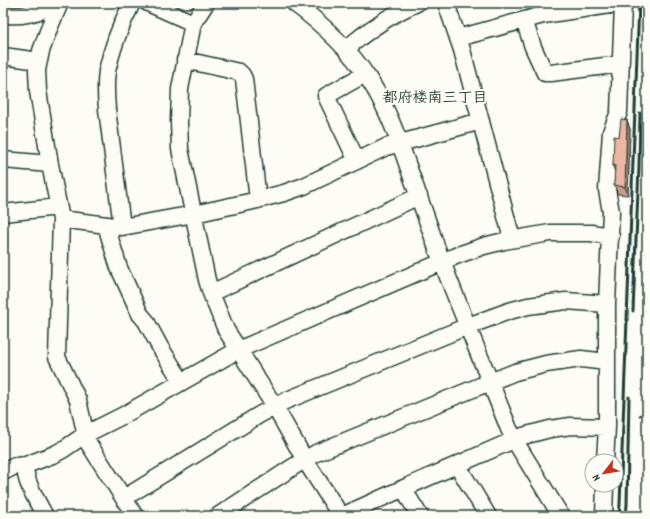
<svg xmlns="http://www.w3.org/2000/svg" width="650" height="519" font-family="Dekko,'Klee One',sans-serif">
	<rect width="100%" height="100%" fill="#fdfcf7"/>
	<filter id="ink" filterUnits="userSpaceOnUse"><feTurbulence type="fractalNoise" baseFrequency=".025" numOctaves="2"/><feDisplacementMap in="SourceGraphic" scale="8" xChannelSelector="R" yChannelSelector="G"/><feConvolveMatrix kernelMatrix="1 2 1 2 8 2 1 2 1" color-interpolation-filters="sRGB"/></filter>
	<g filter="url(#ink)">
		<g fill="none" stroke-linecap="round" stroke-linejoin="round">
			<defs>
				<path id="minor" d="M60,3L50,26L41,51L37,70L38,91L50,164L61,219L57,357L78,400L87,441L135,516
					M148,3L193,23
					M206,3L193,23L180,89L179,122L180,149L207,280L211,293L226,330L275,407L305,460L341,516
					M294,3C322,24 349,48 368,78C386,105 397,135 408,166C417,192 427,219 436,246C459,307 485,368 509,429L518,446L561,516
					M446,3L462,50L512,239
					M7,15C27,17 41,10 59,4
					M524,20L533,47L545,73H551L620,64
					M458,38L543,15L623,3
					M346,49C368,30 389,15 417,3
					M3,56L39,61
					M185,60L239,72L242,75L244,79L258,200
					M3,160L50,164
					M357,161L326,96L365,74
					M3,213L58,207
					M61,219L122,227L194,214L249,202L284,193L304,186L386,147L481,121
					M108,225V232L119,268L140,314L146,321L160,347L182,382
					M122,227L107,109C106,97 105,84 107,71C112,48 121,24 132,3
					M211,293L419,196
					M605,461L607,427V304L611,212L607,190L611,132L619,112L623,3
					M458,464L462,473L488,516
					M3,472L15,466L26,465
					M404,488L410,500L420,516
					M124,498L259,415L285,401L468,326L509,311L528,306L566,301L607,304
					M45,516C39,504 22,478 26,465L55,454L64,449L86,434L122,416L238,350L458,255L484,246L504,241L550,233H591L611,236
					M218,516L293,467L316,453L485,384L515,372L546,364L581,359L607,362
					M342,516L404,488L523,436L550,429L571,426L607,427
					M604,516L605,485"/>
			</defs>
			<use href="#minor" stroke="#1f3d34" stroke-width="19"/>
			<path stroke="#1f3d34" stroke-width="2" stroke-dasharray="3 3" stroke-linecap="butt" d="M639,416L647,411"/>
			<use href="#minor" stroke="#fdfcf7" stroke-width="16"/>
			<path stroke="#1f3d34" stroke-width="3" d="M633,311L639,167L640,113
				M619,516L620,504L639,3
				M626,516L627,504L629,397"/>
		</g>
		<path fill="#cc9d8b" stroke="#1f3d34" d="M627,120L630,129L628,195L618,194L614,185L615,173L613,166L619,137Z"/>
		<path fill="#a67f71" stroke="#1f3d34" d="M627,120L630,129L628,195L625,187Z"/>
		<path fill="#edb6a2" stroke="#1f3d34" d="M621,119L627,120L625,187L614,185L615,165L613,166L614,136L619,137Z"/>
	</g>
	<g text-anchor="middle" stroke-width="4" stroke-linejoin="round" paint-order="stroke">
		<g font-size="15" font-weight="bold" fill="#1f3d34" stroke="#fdfcf7">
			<text x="435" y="102">都府楼南三丁目</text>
		</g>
	</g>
	<rect width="650" height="519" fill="none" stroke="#fdfcf7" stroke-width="16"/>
	<rect x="8" y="8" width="634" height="503" fill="none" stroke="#1f3d34" stroke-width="1.5" filter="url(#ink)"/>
	<g transform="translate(604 473) rotate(239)"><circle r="19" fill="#fdfcf7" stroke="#a4b0a9"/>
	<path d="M0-3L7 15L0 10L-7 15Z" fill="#c8321e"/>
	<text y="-6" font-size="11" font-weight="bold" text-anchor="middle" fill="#1f3d34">N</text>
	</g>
</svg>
